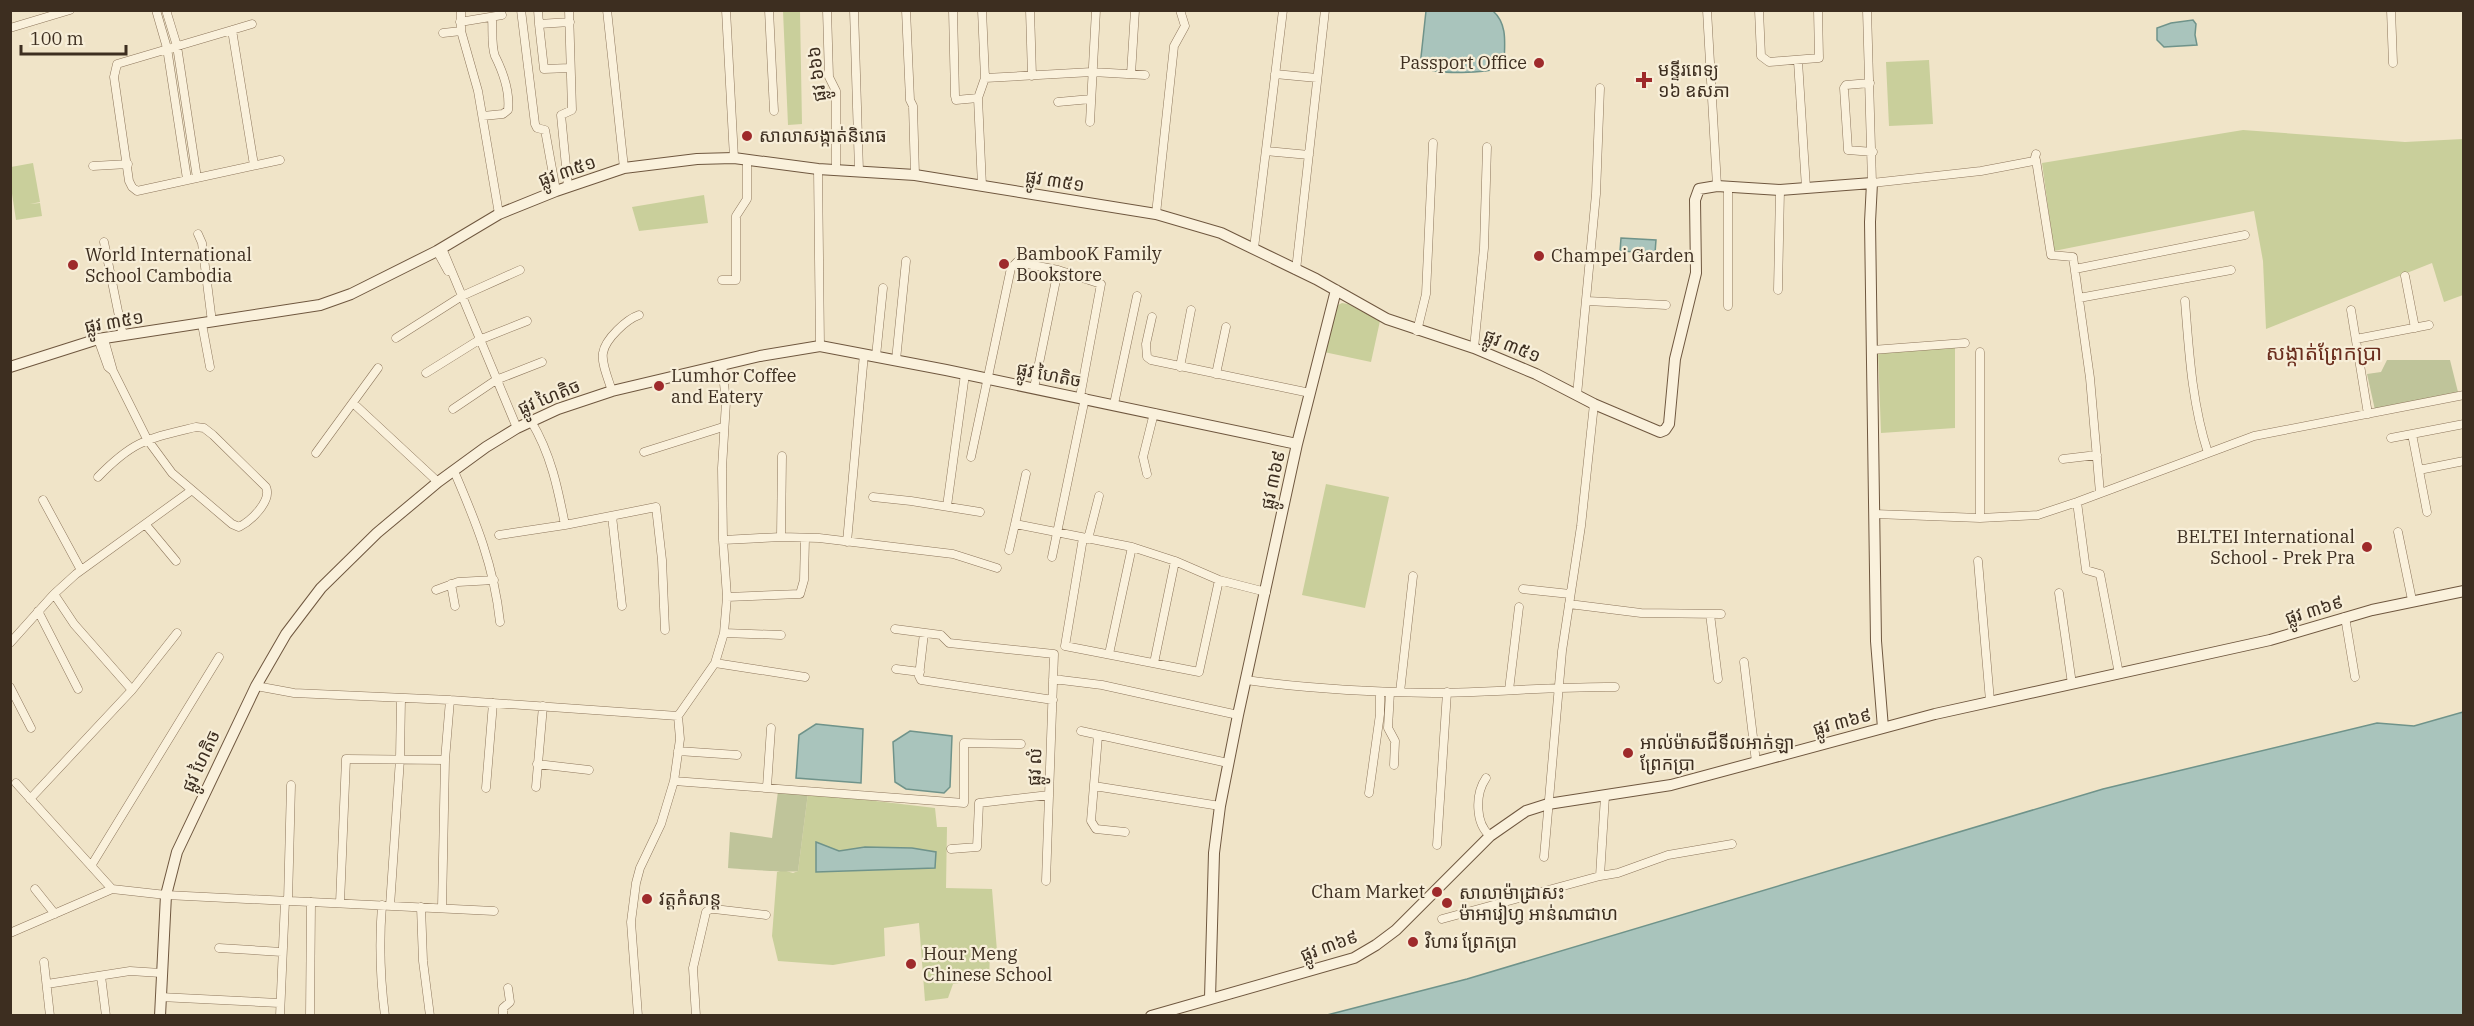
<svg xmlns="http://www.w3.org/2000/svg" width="2474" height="1026" font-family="'IBM Plex Serif','Noto Sans Khmer',serif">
	<rect width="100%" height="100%" fill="#f0e4c8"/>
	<path fill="#c9cf9b" d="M783,11H800L802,124L788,125Z
		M1929,60L1933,124L1889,126L1886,62Z
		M2243,130L2405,142L2463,139V295L2444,302L2432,263L2266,329L2263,261L2254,211L2054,251L2042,163Z
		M33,163L40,202L30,204L40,203L42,216L16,220L11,187V167Z
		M704,195L708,223L639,231L632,207Z
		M1342,303L1348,304L1380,321L1371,362L1324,352L1336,306Z
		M1955,348V428L1881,433L1878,351Z
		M1326,484L1389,497L1365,608L1302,595Z
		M808,793L935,808L937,827H947L946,888L992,889L997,951L990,953L989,979L953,984L948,998L925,1001L919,923L884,928L885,956L833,965L778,961L772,936L777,872L783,870L793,873L798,871Z"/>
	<path fill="#bfc49a" d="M2387,360H2450L2458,392L2375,410L2367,374L2381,372Z
		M778,791L808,793L798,871C793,873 739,869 728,868L730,832L772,838Z"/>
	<path fill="#a9c4bc" stroke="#6f938a" stroke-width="1.5" d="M1426,11H1493C1509,25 1504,47 1504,67C1485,73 1438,76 1420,66Z
		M2193,20L2196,24L2195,35L2197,45L2164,47L2157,40V28L2171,23Z
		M1621,238L1656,240L1655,253L1620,251Z
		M2463,712V1015H1327L1467,979L2103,789L2377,723L2414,726Z
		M816,724L863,729L861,783L796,778L799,735Z
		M910,731L952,736L950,787L944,793L906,789L895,782L893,742Z
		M816,842L839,851L865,847L912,848L936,852L935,868L816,872Z"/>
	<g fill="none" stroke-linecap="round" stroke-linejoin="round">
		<defs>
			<path id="street" d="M156,10L167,48L187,179
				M166,10L177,46L197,178
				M461,10V31L478,91L499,214
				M521,10L535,124L537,128L545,130L556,191
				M538,10L539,24L570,22
				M607,10L624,168
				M726,10L734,158
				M769,10L774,111
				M827,10L829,77L836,91V170
				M854,10L859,171
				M906,10L910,100L913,106L915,175
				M953,10L955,96L956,100L978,98
				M1030,10L1032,76
				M1707,10L1717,186
				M1759,10L1761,56L1769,62L1819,58L1818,10
				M1867,10L1872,183L1981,171L2034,161L2036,154
				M2391,10L2393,63
				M460,22L502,15
				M539,24L544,69L570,68
				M10,28L70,10
				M232,30L252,24
				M443,33L461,31
				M1798,61L1806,188
				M1131,74L1135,10
				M1275,74L1317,78
				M985,78L1092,72L1145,75
				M1870,83L1846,85L1844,88L1848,150L1873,152
				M1058,102L1091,99
				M483,116L503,114L508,110C510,92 503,72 495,56C491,46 493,29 492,18
				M1090,122L1096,10
				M1266,151L1309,155
				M2036,160L2051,255L2073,257L2090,378L2100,493
				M254,165L232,30L117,64L114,77L129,181L132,187L137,191L280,160
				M93,166L128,164
				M818,169L820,346
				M982,186L978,98L985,78L982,10
				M568,187L561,115L572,110L569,10
				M1728,187V306
				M1156,214L1174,46L1185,26L1180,10
				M198,234L202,243L212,322
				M104,242L123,336
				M442,248L517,428
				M1254,248L1283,10
				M437,251L448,271
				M2075,269L2245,235
				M1296,270L1325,10
				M2405,276L2415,328
				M722,280H736V216L747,199V160
				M1778,290L1780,190
				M2079,298L2231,270
				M1587,301L1666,305
				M2185,301C2189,352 2192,404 2208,453
				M2351,310L2368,414
				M1152,317L1146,344L1147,357L1151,360L1310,393
				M202,324L210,367
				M1417,331L1426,294L1433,143
				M396,338L462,296L520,270
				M104,339L113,371
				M2356,339L2429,325
				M1474,348L1484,248L1487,147
				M1872,350L1965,343
				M1980,352V518
				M876,356L883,288
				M896,360L906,261
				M1180,367L1191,310
				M426,373L479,340L527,321
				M1216,374L1226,327
				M1034,388L1058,270
				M612,391C609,381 601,363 603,353C605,339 627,319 639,315
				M1577,395L1596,194L1600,88
				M353,403L438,482
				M1114,404L1137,296
				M453,409L496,380L542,362
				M2412,434L2427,512
				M2391,438L2464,424
				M644,452L723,427
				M316,453L378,368
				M971,457L1011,268L1017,262L1058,270L1101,284L1080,397
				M2063,459L2097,455
				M2419,470L2464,461
				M454,471C476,522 494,566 500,622
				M1026,474L1015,524L1132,547L1175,561L1219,580L1266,592
				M1147,474L1143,457L1154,413
				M98,477C134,440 147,439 196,427L204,428L213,435L266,487C272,501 251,521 239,527L232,524L172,473L147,439L113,371L108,367L98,339
				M873,497L911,501L980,512
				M43,500L81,570
				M2077,502L2086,570L2100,574L2119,674
				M947,506L965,374
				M1875,514L1980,518L2038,515L2077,502L2254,436L2464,395
				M612,516L622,606
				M146,525L176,561
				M565,525L656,507L662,560L665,630
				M2398,532L2412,600
				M499,535L565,525C558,489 551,454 531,421
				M781,537L782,456
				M1083,538L1065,646L1199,672L1219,580
				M1088,539L1099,496
				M723,540L781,537L819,538L953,554L997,568
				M847,542L864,354
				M1009,550L1015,524
				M1052,557L1085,398
				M1978,561L1990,701
				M451,584L455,606
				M1523,589L1570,594
				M436,590L458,582L494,580
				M2059,593L2072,684
				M54,594L74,624L132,690
				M727,597L800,594L804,580L805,538
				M1569,604L1641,613L1721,614
				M38,611L78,689
				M1710,614L1718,679
				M2345,617L2355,677
				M895,629L941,635L949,643L1054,654L1046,881
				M724,633L781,635
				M924,633L919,676L921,680L1053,700
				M10,643L54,594L76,574L192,490
				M1109,654L1132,547
				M1744,662L1756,762
				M715,663L805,677
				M1154,663L1175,561
				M896,669L920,672
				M1053,679L1102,685L1238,715
				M1246,680C1309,689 1369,692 1433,693C1493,693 1554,686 1615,687
				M256,686L294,693L450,700L678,716
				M10,687L31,728
				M1509,690L1519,607
				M1390,692L1388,728L1395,741L1394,765
				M1400,692L1413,576
				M1081,731L1228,763
				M1098,736L1091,821L1096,829L1125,832
				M678,751L737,755
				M537,764L589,770
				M1486,778C1475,794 1475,823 1490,836
				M674,781L964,803V743L1021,744
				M16,783L112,889
				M1094,786L1220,806
				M536,787L543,706
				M767,787L771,728
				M486,788L493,703
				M1369,793L1380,714V693
				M30,799L132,690L177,633
				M1437,845L1447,692
				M951,849L977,847L979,803L1049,795
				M1544,857L1562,651L1581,526L1594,404
				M91,866L219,657
				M1600,876L1605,796
				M35,889L55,914
				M288,901L291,785
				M340,903L346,759L445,760
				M382,905C379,943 380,978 385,1016
				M390,906L400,759L401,698
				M421,907L423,961L430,1016
				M442,908L445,760L450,700
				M1442,919L1600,876L1618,873L1668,855L1732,844
				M10,933L112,889L166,895L494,911
				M219,948L282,952
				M44,962L50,1016
				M101,976L106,1016
				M47,984L130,971L161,973
				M160,997L279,1003
				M280,1016L285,901
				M310,1016L311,902
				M503,1016V1008L510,1002L508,988
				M638,1016L631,922L636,883L640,868L661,824L674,781L680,739L678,716L715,663L724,633L727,597L723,540L722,468L726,402L722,365
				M696,1016L693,968L706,912L710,909H714L766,915"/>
			<path id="secondary" d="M10,367L98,339L320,305L351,294L437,251L499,214L556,191L624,168L697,159L734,158L818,169L915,175L1156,214L1221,233L1316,279L1387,319L1474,348L1536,374L1594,404L1660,432L1665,430L1669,424L1675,359L1696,273L1695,200L1699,189L1717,186L1780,190L1872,183L1870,222L1876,641L1883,728
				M1210,998L1214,853L1220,806L1238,715L1297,444L1336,290
				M160,1016L166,895L177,852L256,686L286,634L321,588L377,533L438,482L486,447L517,428L558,409L612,391L760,356L820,346L946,370L1297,444
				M1151,1016L1354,958L1376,945L1396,930L1490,836L1526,811L1548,804L1671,785L1935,714L2270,640L2372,610L2464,591"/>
		</defs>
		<use href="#street" stroke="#8d765c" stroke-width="9"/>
		<use href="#secondary" stroke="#6f573f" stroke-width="12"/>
		<use href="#street" stroke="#faf1dc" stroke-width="8"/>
		<use href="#secondary" stroke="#faf1dc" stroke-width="10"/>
	</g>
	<g fill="#9e2a2b" stroke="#f7eed8" stroke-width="2">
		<circle cx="1539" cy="63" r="6"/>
		<path d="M1641 71h6v6h6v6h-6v6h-6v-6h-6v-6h6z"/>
		<circle cx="747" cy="136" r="6"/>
		<circle cx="1539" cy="256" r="6"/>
		<circle cx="1004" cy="264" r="6"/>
		<circle cx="73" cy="265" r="6"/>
		<circle cx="659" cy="386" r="6"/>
		<circle cx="2367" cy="547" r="6"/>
		<circle cx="1628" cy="753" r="6"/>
		<circle cx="1437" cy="892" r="6"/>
		<circle cx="647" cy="899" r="6"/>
		<circle cx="1447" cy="903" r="6"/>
		<circle cx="1413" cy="942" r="6"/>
		<circle cx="911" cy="964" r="6"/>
	</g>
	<g text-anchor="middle" stroke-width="4.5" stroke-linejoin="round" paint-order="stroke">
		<g font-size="18" fill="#3d2e20" stroke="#f7eed8" text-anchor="start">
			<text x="1527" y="69" text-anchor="end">Passport Office</text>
			<text x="1658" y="76">មន្ទីរពេទ្យ<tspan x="1658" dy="21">១៦ ឧសភា</tspan></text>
			<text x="759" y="142">សាលាសង្កាត់និរោធ</text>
			<text x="1016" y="260">BambooK Family<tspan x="1016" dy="21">Bookstore</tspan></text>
			<text x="85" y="261">World International<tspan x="85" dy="21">School Cambodia</tspan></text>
			<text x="1551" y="262">Champei Garden</text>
			<text x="671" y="382">Lumhor Coffee<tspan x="671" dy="21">and Eatery</tspan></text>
			<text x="2355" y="543" text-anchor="end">BELTEI International<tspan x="2355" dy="21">School - Prek Pra</tspan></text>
			<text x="1640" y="749">អាល់ម៉ាសជីទីលអាក់ឡា<tspan x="1640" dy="21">ព្រែកប្រា</tspan></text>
			<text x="1425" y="898" text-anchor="end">Cham Market</text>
			<text x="1459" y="899">សាលាម៉ាដ្រាសះ<tspan x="1459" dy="21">ម៉ាអារៀហ្វ អាន់ណាជាហ</tspan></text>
			<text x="659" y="905">វត្តកំសាន្ត</text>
			<text x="1425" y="948">វិហារ ព្រែកប្រា</text>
			<text x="923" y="960">Hour Meng<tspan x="923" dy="21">Chinese School</tspan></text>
		</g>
		<g font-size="18" fill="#3d2e20" stroke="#f7eed8">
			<text transform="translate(817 74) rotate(-97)" y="6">ផ្លូវ ៦៦៦</text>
			<text transform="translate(567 171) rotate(-19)" y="6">ផ្លូវ ៣៥១</text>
			<text transform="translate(1055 181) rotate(9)" y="6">ផ្លូវ ៣៥១</text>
			<text transform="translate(114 322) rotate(-10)" y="6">ផ្លូវ ៣៥១</text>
			<text transform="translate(1512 346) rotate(22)" y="6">ផ្លូវ ៣៥១</text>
			<text transform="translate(1049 375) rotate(11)" y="6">ផ្លូវ ហៃតិច</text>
			<text transform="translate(549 397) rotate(-22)" y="6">ផ្លូវ ហៃតិច</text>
			<text transform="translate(1273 480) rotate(-78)" y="6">ផ្លូវ ៣៦៩</text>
			<text transform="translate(2314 610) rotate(-17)" y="6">ផ្លូវ ៣៦៩</text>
			<text transform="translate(1842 722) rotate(-15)" y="6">ផ្លូវ ៣៦៩</text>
			<text transform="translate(201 761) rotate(-65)" y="6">ផ្លូវ ហៃតិច</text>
			<text transform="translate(1035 767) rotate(-88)" y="6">ផ្លូវ លំ</text>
			<text transform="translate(1329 946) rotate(-20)" y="6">ផ្លូវ ៣៦៩</text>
		</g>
		<g font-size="21" fill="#6b2e1e" stroke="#f7eed8">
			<text x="2324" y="360">សង្កាត់ព្រែកប្រា</text>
		</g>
	</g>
	<rect width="2474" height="1026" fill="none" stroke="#3d2e20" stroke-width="24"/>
	<path d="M21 45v9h105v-9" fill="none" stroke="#3d2e20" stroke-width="3"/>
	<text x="30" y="45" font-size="18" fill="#3d2e20" stroke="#f7eed8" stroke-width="4.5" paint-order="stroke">100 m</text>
</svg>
